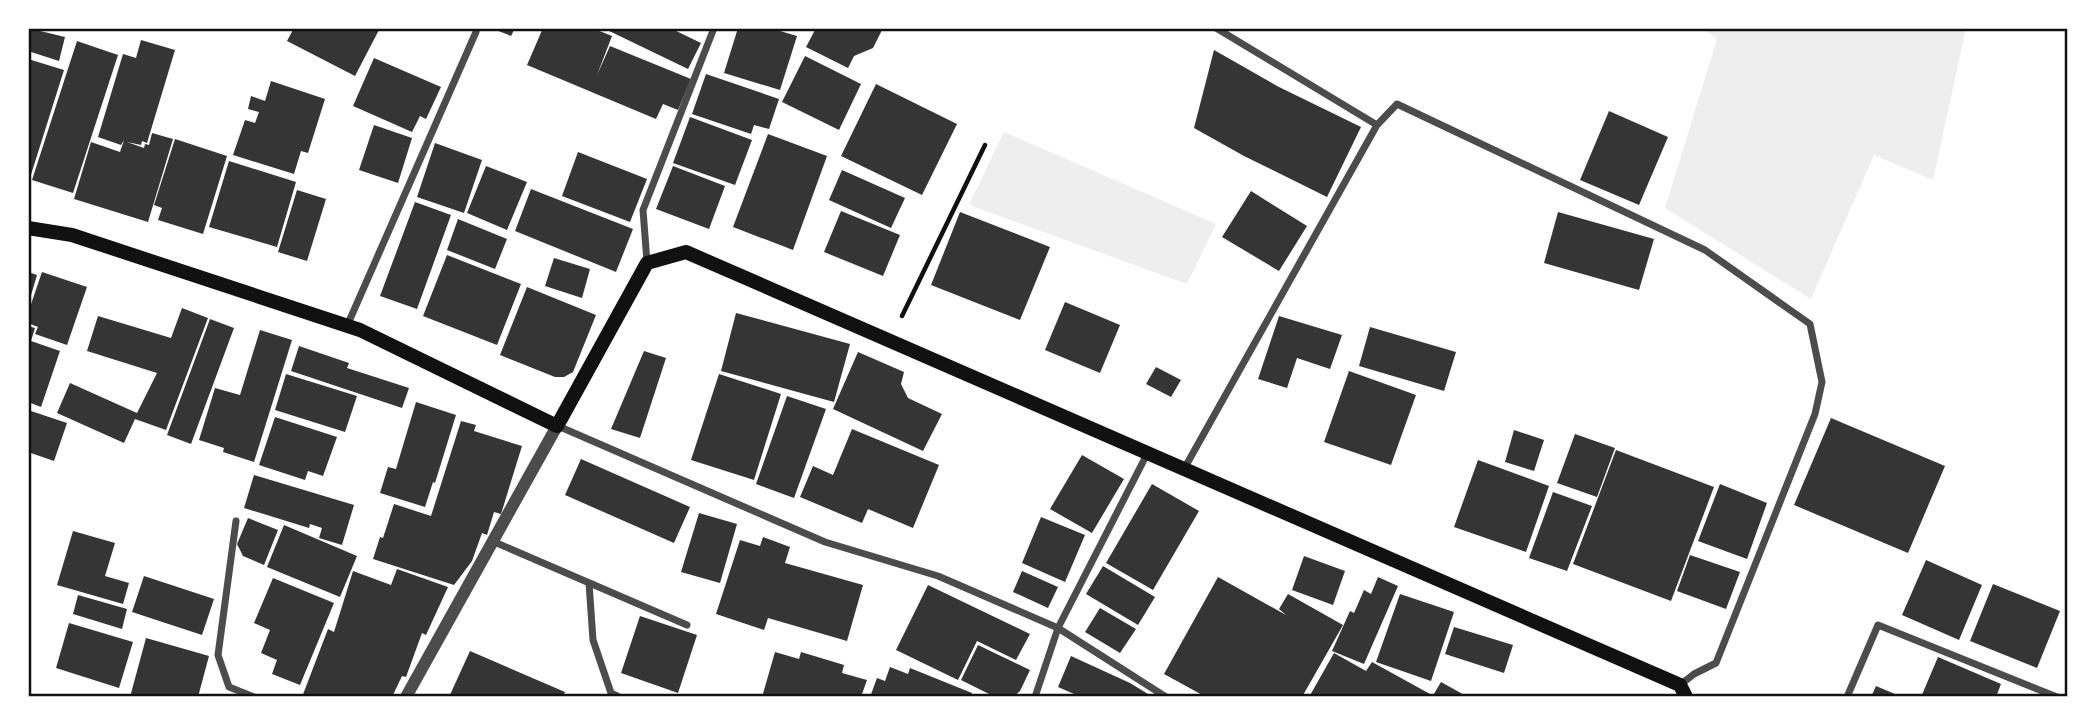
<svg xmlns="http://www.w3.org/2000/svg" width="2096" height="725" font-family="'PT Sans Narrow',sans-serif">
	<rect width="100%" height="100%" fill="#fff"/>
	<path fill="#eee" d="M1702,28H1966L1933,180L1874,155L1811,299L1665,208L1717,39Z
		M1004,132L1216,224L1187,284L969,205Z"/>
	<path fill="#353535" d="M28,28L65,37L59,61L28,51Z
		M294,28H380L355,76L287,41Z
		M491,28H515L511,36Z
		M543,28H592L612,36L597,75L610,46L691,79L678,110L663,104L656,119L527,65Z
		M603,28H670L701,43L688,69Z
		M738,28H770L797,36L780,90L724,73Z
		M816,28H883L873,48L854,56L848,68L806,47Z
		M141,40L175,50L147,143L142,141L141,145L127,142L144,148L145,144L149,145L152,133L173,139L148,222L74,199L91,142L120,152L124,140L121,145L98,137L123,54L136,58Z
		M77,41L118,55L73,193L32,180Z
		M1214,50L1279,87L1361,127L1327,197L1244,156L1194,128Z
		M805,56L861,84L839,130L782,102Z
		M374,58L441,87L426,119L420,116L412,132L353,106Z
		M28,59L64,70L29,181H28Z
		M706,74L779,99L769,129L754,125L751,134L692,114Z
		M271,81L325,99L308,153L301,151L294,174L233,155L245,120L255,123L259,112L248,109L251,96L265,101Z
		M876,84L957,124L922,195L841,156Z
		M1609,111L1668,137L1639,205L1580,180Z
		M690,117L752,140L735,185L673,163Z
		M374,125L412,138L398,183L359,170Z
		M768,134L827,156L793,250L733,227Z
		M175,139L227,156L203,234L158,220L162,208L154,205Z
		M435,143L482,160L464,213L417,197Z
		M578,152L647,179L630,222L562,196Z
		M229,161L296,182L277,247L209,227Z
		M486,166L527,182L507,230L467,213Z
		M673,166L725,186L709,229L656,209Z
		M842,170L905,198L891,228L829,200Z
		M531,189L633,229L616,272L515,231Z
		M297,190L326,199L307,261L278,252Z
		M1251,191L1307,226L1279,271L1222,237Z
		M415,202L451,215L417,309L380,296Z
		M841,211L900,235L883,276L824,252Z
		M960,212L1050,247L1020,320L931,285Z
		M1558,212L1654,239L1639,290L1544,263Z
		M458,219L507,239L495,269L447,250Z
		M447,255L521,284L497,345L423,316Z
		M554,258L590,269L582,298L545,286Z
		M28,272L37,275L29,302H28Z
		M42,272L87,287L67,345L35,334L38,327L28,323V313Z
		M527,287L596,315L573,372L564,377H555L500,355Z
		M1065,302L1120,325L1100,373L1045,350Z
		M182,308L208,318L166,430L135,419L124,443L57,413L70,383L137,413L157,373L87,351L98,316L171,338Z
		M736,313L850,344L834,402L721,371Z
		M1279,316L1342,335L1330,369L1297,358L1287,388L1258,379Z
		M210,319L234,328L191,444L167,435Z
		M28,326L35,328L31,341L60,351L41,407L28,402Z
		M1370,327L1456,352L1444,391L1359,366Z
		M260,330L292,340L254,462L223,452L224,448L199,440L215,388L240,395Z
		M299,346L349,363L347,368L409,388L402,408L291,371Z
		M644,351L666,358L640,438L611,429Z
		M858,352L904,372L901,384L908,398L942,414L923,451L833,409Z
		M1156,367L1181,380L1171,397L1146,384Z
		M1349,371L1416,395L1391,465L1324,442Z
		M286,374L357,396L345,432L275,410Z
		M719,374L781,394L754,480L691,460Z
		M787,396L826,409L794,498L756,484Z
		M416,402L456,415L435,483L433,482L425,507L380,493L388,467L396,469Z
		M28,410L67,423L54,461L28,452Z
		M275,417L337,437L323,476L308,471L305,480L259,465Z
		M1831,418L1945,466L1908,553L1794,505Z
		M461,421L476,425L474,431L522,446L501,514L494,512L487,535L482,533L472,561L454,585L373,559L380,537L383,538L394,504L431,516Z
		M852,429L939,465L913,528L868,509L862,523L800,497L813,466L833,475Z
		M1514,430L1544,440L1534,471L1505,462Z
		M1575,434L1615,448L1597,497L1557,483Z
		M1616,450L1714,487L1671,601L1573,564Z
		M1082,455L1124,479L1092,533L1050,509Z
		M581,459L690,507L674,543L565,495Z
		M1478,460L1549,486L1526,552L1454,527Z
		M254,475L354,505L342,545L319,538L322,528L310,524L309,528L244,508Z
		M1152,484L1199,511L1153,590L1106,563Z
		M1720,484L1767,503L1747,559L1698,541Z
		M1553,492L1592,506L1567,571L1529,558Z
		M699,513L737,524L720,583L681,572Z
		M1041,517L1085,535L1065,582L1022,563Z
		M248,518L278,530L264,565L243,556L237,544Z
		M284,525L357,556L340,597L267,567Z
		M73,531L115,543L105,576L129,583L123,604L57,585Z
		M763,537L790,547L785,563L863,585L847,641L768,618L764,630L716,614L740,540L760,546Z
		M1690,555L1740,572L1726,609L1677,591Z
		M1304,556L1345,571L1333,605L1292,590Z
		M1926,560L1982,585L1959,640L1902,615Z
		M1103,566L1155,597L1138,625L1086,594Z
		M397,569L448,587L426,635L422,633L406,677L402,676L392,697H302L328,629L334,632L353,571L391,585Z
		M1022,571L1058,587L1048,608L1013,592Z
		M144,576L214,599L202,635L132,612Z
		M1218,577L1286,615L1279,609L1288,594L1343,625L1302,697H1206L1164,674Z
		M1378,577L1398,586L1364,664L1332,651L1350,611L1354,613L1364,590L1371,594Z
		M273,578L334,603L300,685L272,674L277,660L261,653L270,630L254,623Z
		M1993,584L2060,611L2037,668L1970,641Z
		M928,585L1030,634L1016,660L977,641L958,680L896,650Z
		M1400,594L1454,612L1431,681L1376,662Z
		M78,595L127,609L122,629L73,614Z
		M1100,608L1136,629L1120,653L1085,632Z
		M640,616L697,635L678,693L621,673Z
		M69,623L133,642L119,688L56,668Z
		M1454,627L1513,645L1504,673L1445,654Z
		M146,638L209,656L198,697H130Z
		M978,645L1030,670L1020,691L1013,697H995L961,680Z
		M470,651L565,692L563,697H449Z
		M775,652L799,659L801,652L844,665L842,673L867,680L861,697H762Z
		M1334,653L1366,671L1372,662L1430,694L1428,697H1309Z
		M1071,656L1130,683L1153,697H1081L1058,687Z
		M1938,657L2001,684L1996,697H1921Z
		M890,667L908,674L910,668L972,693L971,697H870L877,678L885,681Z
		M1441,682L1468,697H1432Z
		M1876,686L1902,697H1871Z"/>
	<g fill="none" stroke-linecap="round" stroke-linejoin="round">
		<path stroke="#111" stroke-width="4.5" d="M902,316L985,145"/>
		<path stroke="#4c4c4c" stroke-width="7" d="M1216,28L1377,125
			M647,262L643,210L714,28
			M347,326L476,32
			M558,426L825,542L938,576L1058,628L1166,697
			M1184,469L1377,125L1397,104L1705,250L1810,324L1822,382L1815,414L1716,663L1694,674L1680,685
			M236,521L218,655L229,687L254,697
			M492,541L687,625
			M589,583L593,640L611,693L619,697
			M1035,697L1058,628L1147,454
			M1847,697L1878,625L2057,697"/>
		<path stroke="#4c4c4c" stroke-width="12" d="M406,697L557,426"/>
		<path stroke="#111" stroke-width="14" d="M28,228L72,235L360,330L557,426L647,263L686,252L1680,685L1686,697"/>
	</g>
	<rect width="2096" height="725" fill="none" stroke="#ffffff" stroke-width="60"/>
	<rect x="30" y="30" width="2036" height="665" fill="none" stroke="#111" stroke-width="2.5"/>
</svg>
